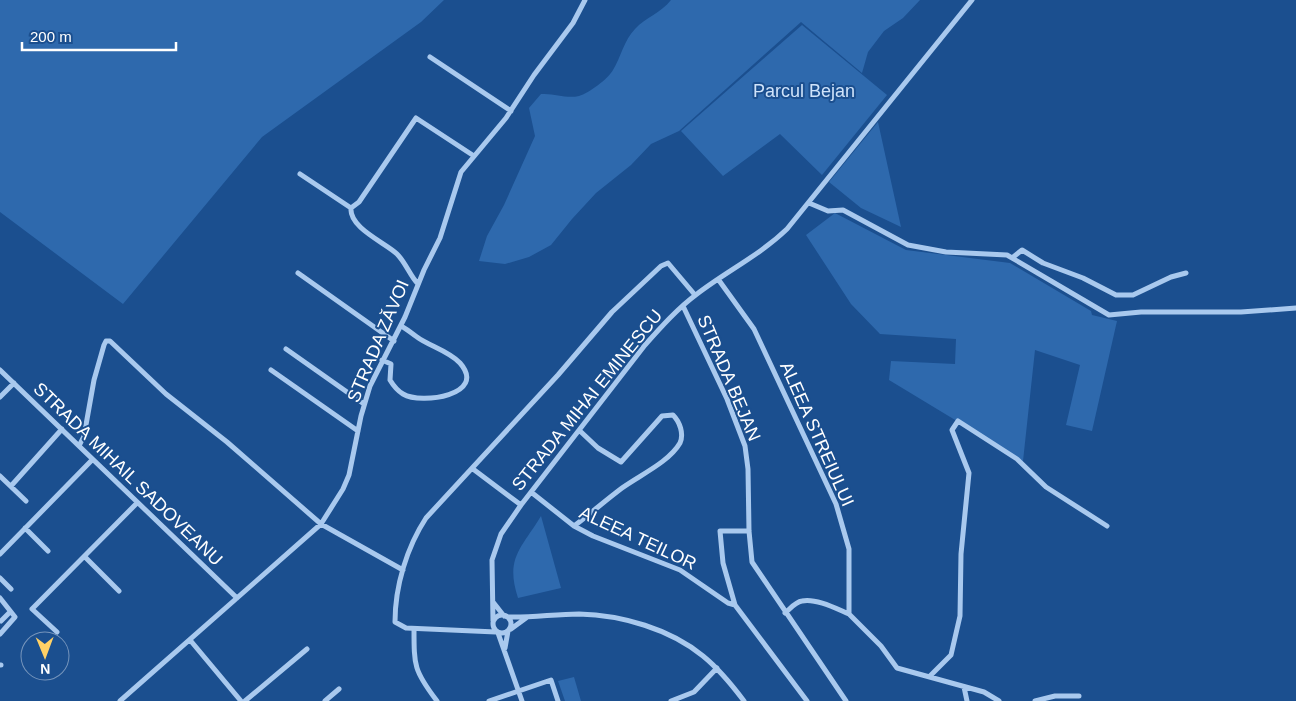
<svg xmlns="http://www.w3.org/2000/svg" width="1296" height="701" font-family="Arial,sans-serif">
	<rect width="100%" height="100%" fill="#1b4f8f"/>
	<path fill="#2e69ad" d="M0,0H444L421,22L262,137L123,304L0,212Z
		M671,0H920L903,18L884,31L868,52L862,73L801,22L679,131L651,144L631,165L596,193L572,219L551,245L529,257L505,264L479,261L487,236L504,205L535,136L529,108L541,94C555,93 566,99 579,96C589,93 608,79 613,70C621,57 624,40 635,29C646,17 661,13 671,0Z
		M802,25L887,95L822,175L780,134L723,176L681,131Z
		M878,122L901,227L861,208L829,182Z
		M835,213L906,250L1010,263L1091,311L1092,315L1117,321L1092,431L1066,425L1080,365L1035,350L1023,461L889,380L891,361L955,364L956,339L880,334L851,304L806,235Z
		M541,516L561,588L518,598C505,558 521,549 541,516Z
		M574,677L581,701H565L558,681Z"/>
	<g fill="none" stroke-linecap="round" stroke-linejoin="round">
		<path stroke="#a9c9ee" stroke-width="5" d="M430,57L511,111
			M300,174L351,208C349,228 386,243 397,254C406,263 410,276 418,284
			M809,203L828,211L843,210L908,245L946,252L1007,255L1109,315L1141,312H1241L1296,308
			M351,208L359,202L416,118L474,156
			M1012,258L1022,250L1043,263L1083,278L1116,295H1133L1171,277L1186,273
			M298,273L394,341
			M718,279L754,329L836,504L849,549V614C837,609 816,598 802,601C795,602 790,609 785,613
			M683,306L727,399L745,446L748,469L749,531L752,562L846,701
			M286,349L364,404
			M382,360L391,364L390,380C393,385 398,391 403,394C421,405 488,395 460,363C449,351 429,346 417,337C411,333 407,329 401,326
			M0,370L237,598
			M271,370L358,431
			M0,397L14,383
			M79,446L84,436L94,380L104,345L106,341H110L166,394L227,442L321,524L403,570
			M473,469L521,505
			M0,476L26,501
			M11,486L62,429
			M531,492L574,526L593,536L680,570L728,603L735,605
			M574,526C590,514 606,500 622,488C640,475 669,462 680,443C684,434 680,422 673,415L662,416L621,462L598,448L580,431
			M25,528L48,551
			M749,531H720L723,563L735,605L807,701
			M0,554L92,460
			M85,557L119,591
			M0,578L11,589
			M0,598L15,617L0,634
			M493,602L504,616
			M849,614L881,646L897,668L984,692L999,701
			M493 624a9 9 0 1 1 18 0a9 9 0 1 1-18 0Z
			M507,617C531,618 555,614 579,614C622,615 670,629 703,656C719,669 732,685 744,701
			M1,621L10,612
			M493,621L492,560L501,534L521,505L645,345C661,327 678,308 697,294C727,271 760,255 787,229L972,0
			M414,629C414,666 414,671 437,701
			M511,629L526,618
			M57,632L32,609L137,503
			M496,632L406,628L395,622C395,586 407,547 426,518L558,375L612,312L661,266L668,263L695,295
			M498,633L522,701
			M190,640L241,701
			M505,648L508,631
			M0,665H1
			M930,676L951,655L960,616L961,554L969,473L952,430L958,421L1017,459L1046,487L1107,526
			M964,687L967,701
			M120,701L321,524L343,489L349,475L361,416L370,386L405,317L424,270L440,238L461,172L506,118L534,75L573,23L585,0
			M245,701L307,649
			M325,701L339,689
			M489,701L551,680L558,701
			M671,701L694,692L717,668
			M1035,701L1055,696H1079"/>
	</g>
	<g text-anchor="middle" stroke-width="4" stroke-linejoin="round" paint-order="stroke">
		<g font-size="18" fill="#cfe3fa" stroke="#1b4f8f">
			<text x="804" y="97">Parcul Bejan</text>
		</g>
		<g font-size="18" fill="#fff" stroke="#1b4f8f">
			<text transform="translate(378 341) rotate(-67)" y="6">STRADA ZĂVOI</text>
			<text transform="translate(729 378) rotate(67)" y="6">STRADA BEJAN</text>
			<text transform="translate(587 400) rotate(-51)" y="6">STRADA MIHAI EMINESCU</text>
			<text transform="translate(817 434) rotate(66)" y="6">ALEEA STREIULUI</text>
			<text transform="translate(128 474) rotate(44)" y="6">STRADA MIHAIL SADOVEANU</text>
			<text transform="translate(638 538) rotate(25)" y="6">ALEEA TEILOR</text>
		</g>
	</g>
	<g transform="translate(45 656) rotate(179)"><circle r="24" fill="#1b4f8f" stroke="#7695bc"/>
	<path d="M0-4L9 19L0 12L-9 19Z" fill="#ffd166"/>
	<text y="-8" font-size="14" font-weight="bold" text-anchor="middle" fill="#ffffff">N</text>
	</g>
	<path d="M22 42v8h154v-8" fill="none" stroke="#ffffff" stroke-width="2.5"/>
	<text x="30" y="42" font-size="15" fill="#ffffff" stroke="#1b4f8f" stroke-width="4" paint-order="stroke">200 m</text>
</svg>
